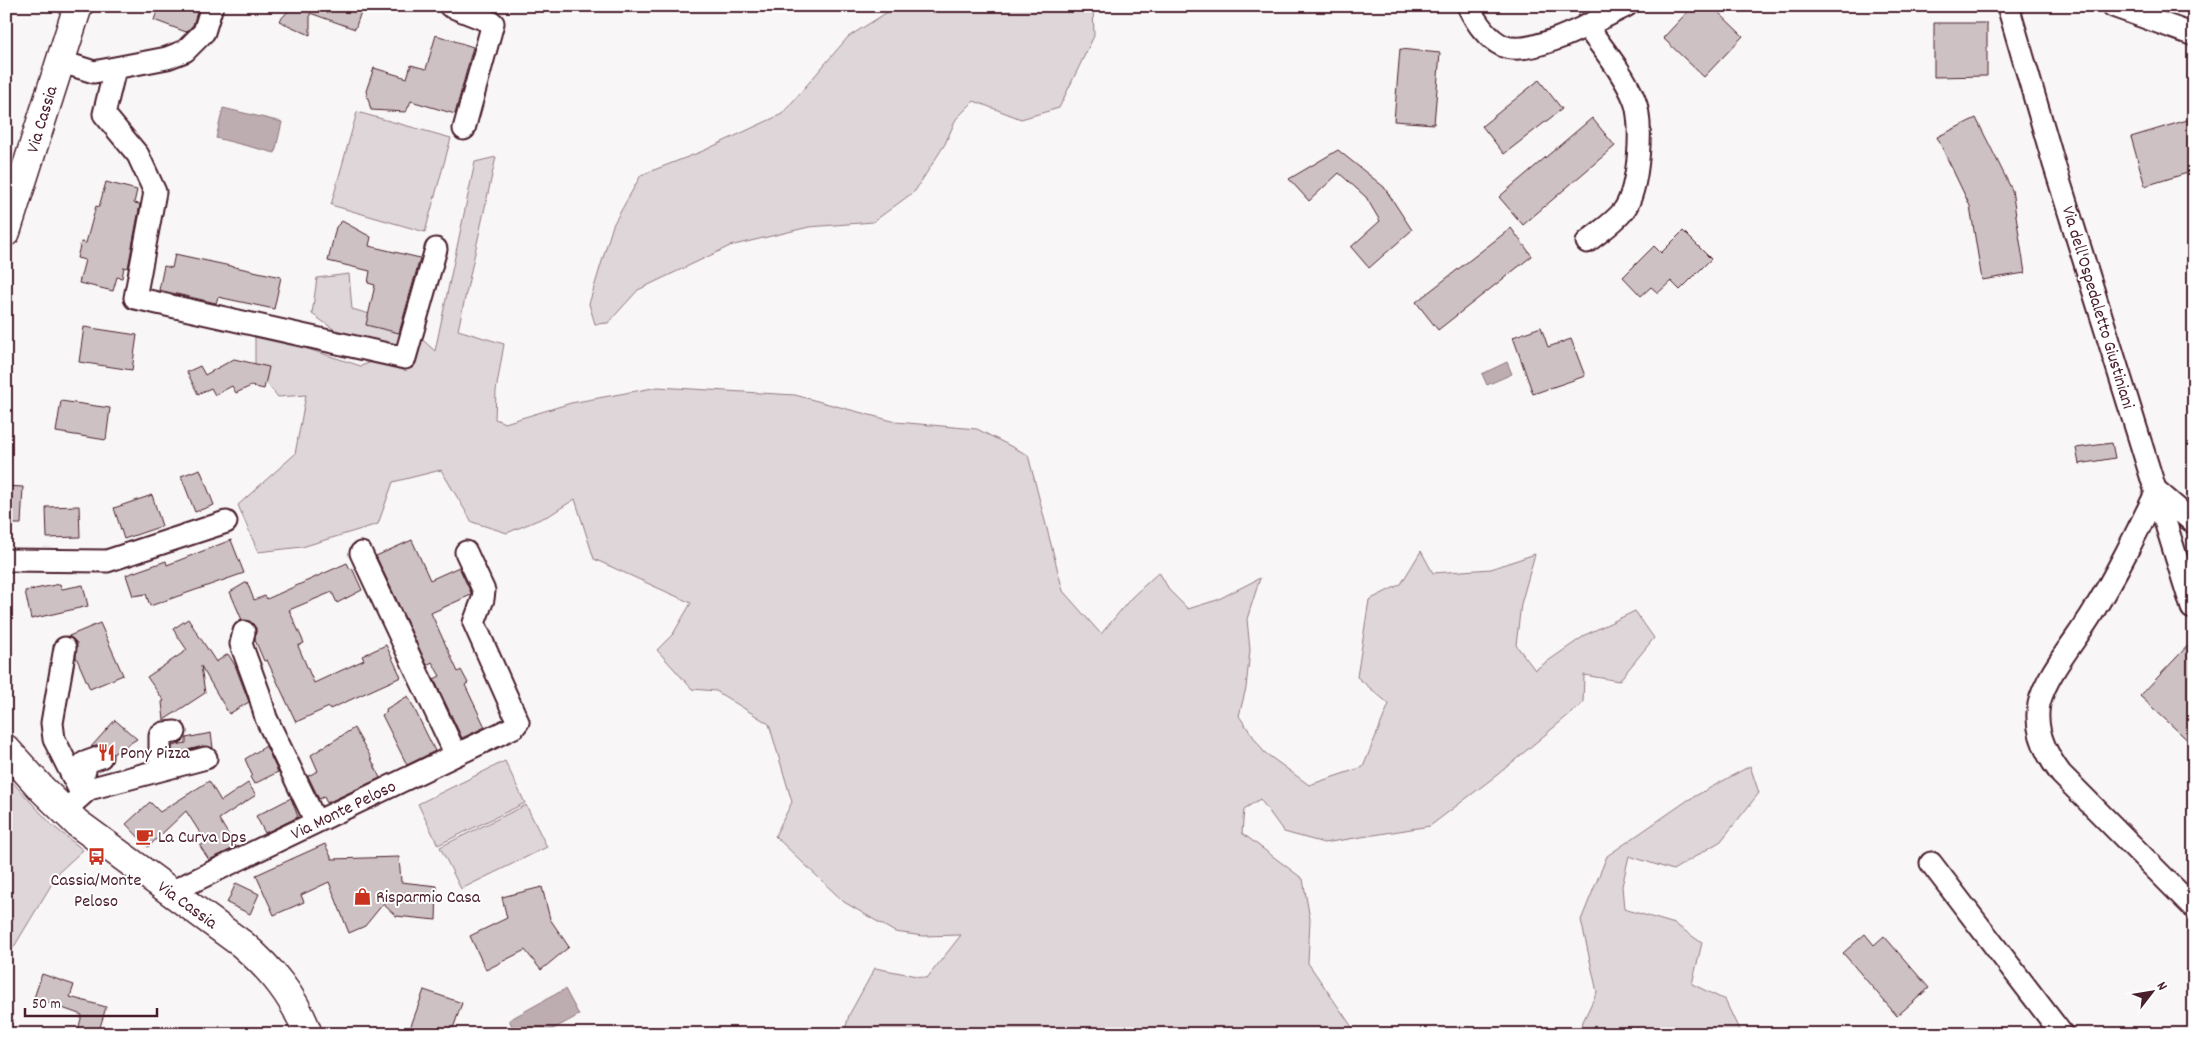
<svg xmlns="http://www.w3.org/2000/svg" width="2200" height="1040" font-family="Dekko,sans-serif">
	<rect width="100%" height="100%" fill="#f8f6f7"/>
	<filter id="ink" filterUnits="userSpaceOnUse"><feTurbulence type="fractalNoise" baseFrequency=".02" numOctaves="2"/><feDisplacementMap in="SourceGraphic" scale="10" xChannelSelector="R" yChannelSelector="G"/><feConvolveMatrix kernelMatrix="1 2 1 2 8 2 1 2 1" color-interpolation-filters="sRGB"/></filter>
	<g filter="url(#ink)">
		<path fill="#ded6d9" stroke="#947a82" d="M897,6H1093L1094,36L1059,108L1021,119L974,101L956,119L945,144L915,191L873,222L809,227L730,246L638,290L608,323L595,324L589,304L613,225L641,175L703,151L782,114L848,37Z
			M357,112L451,138L425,232L331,205Z
			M496,157L458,330L504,344L496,391L495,419L505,423L571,403L658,387L795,395L896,422L977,429L1028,455L1063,591L1101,634L1132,597L1159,572L1170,591L1188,609L1217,600L1260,578L1247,619L1250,650L1246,688L1239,716L1264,752L1309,785L1363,767L1389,704L1357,677L1369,600L1401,584L1421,551L1433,573L1491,569L1535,554L1521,604L1516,645L1535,670L1587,634L1635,611L1654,638L1619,681L1584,675L1583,703L1497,775L1430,826L1324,843L1284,832L1260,799L1244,809L1242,833L1303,879L1310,919L1308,963L1352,1027L1353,1034H844L849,1015L875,968L927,978L961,935L923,936L895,932L844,902L775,836L792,802L769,724L716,691L692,689L657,650L673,634L691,603L594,559L575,499L550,515L507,533L472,522L441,470L393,482L378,524L302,547L258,552L238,505L295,454L306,395L278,397L255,369V332L361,366L392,354L368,353L312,314L317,278L349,274L352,309L405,324L435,351L475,162Z
			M505,761L525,803L438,845L418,804Z
			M1750,766L1759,793L1721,841L1673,870L1629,856L1622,886L1624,909L1675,924L1702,943L1692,984L1725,1000L1741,1034H1577L1597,992L1581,920L1607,856L1688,800Z
			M6,775L52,825L83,850L59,872L6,960Z
			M526,805L547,847L461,889L440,847Z"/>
		<path fill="#bdadb0" stroke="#8f747b" d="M223,108L282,122L275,153L216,138Z
			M1507,362L1512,374L1487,385L1482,374Z
			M565,989L579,1015L544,1034H516L509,1020Z"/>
		<path fill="#cdc1c4" stroke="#4a1f2b" d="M159,6H199L193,25L186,32L154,20Z
			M293,6H363L355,29L310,13V35L279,21Z
			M1693,6H1712L1743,36L1704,77L1663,38Z
			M1934,23H1987V76L1934,77Z
			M436,35L473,47L455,114L411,101L406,112L371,110L366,91L374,68L407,78L411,65L426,69Z
			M1400,49L1440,53L1434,124L1394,121Z
			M1539,80L1562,109L1504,154L1482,126Z
			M1592,118L1615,146L1523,225L1499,197Z
			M1976,118L2012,190L2025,273L1982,280L1970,206L1937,137Z
			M2194,118V171L2145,186L2131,137Z
			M1338,150L1384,187L1412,230L1369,268L1351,247L1380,221L1366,197L1339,173L1309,201L1289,179Z
			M106,182L137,190L134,203L140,204L128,268L124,267L122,278L117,277L113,291L79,283L85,260L77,258L81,242L86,243L96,206L99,207Z
			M342,221L371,237L369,246L420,258L399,333L366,325L375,285L368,283L370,271L328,261L336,227Z
			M1511,228L1532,256L1438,330L1416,302Z
			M1683,231L1711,259L1680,290L1671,281L1658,293L1651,287L1641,296L1623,277L1654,246L1661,253Z
			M175,254L281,277L274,309L218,297L216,303L159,290L164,266L172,268Z
			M84,327L137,335L132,370L79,362Z
			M1541,327L1548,347L1571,339L1585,376L1533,394L1513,337Z
			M234,359L269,367L264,389L251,386L236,393L232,386L215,395L211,388L198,394L187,372L200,366L205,375Z
			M61,401L110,408L106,440L56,432Z
			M2112,443L2115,458L2079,464L2076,448Z
			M200,469L214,505L195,512L181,476Z
			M6,486L23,487L21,524H6Z
			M152,495L162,526L124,539L114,508Z
			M79,506L80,537L47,538L46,507Z
			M231,540L244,573L150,606L146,594L133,596L126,575L166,561L167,565Z
			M412,540L430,580L459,567L471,593V595L431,613L458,672L461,670L468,683L465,685L485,727L462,738L434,679L440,676L432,662L427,665L376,556Z
			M347,563L350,569L352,568L362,590L337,603L332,592L289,610L304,643L298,646L314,683L364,660L362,656L386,645L401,677L330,709L329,707L296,722L267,660L264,661L255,640L256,628L252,623L242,620L230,592L247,582L254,600L265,596L267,599Z
			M60,584L62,589L83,585L88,606L31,619L25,591Z
			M188,619L216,662L228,654L235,665L249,702L229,714L201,666L205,693L164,720L162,702L164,701L147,677L187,650L173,629Z
			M100,623L123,675L90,689L76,657L77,643L69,636Z
			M2194,639V746L2140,696Z
			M408,696L435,751L407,765L382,715L387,712L386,709Z
			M115,720L137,739L113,754L109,748L104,745L91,747Z
			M354,728L369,754L380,778L327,803L324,797L319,799L308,776L318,771L311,755Z
			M211,733L213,748L203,746L172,754V746L186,743V738Z
			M266,746L278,772L254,784L250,777L252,775L245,759Z
			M209,781L221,801L248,783L256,795L219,819L236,847L209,860L200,846L206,842L186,811L148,847L126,824L150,802L160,812Z
			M291,798L298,817L265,833L256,816Z
			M325,844L332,859L399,857L401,882L437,886L436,920L396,916L383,904L365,926L349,933L329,882L301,895L304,902L274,915L256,875Z
			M236,883L259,894L250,914L227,903Z
			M542,887L550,919L569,947L541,970L525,950L486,970L470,936L507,918L502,897Z
			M1865,934L1874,945L1884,936L1929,988L1897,1016L1843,953Z
			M42,974L74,985L70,997L106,1007L98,1034H77L82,1015L34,998Z
			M424,990L462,1003L451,1034H408Z"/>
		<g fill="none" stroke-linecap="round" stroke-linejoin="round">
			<defs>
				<path id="minor" d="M450,6L493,23L464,129
					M1468,6C1476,22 1486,38 1503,46C1532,58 1599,19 1626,6
					M2008,6L2054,164L2192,608
					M2113,6L2194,35
					M1586,25C1602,48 1623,72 1634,99C1644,122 1639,189 1624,210C1614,223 1599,232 1587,242
					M59,61L94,72L167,58L185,51L204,32L212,6
					M115,69L104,114L138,155L155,192L135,298L405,358L436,249
					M2194,523L2157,491C2137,532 2117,573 2093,612C2077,639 2046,674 2039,704C2034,730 2045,753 2061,774L2194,908
					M361,553L456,755
					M6,560L107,561L226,522
					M244,632L241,644L259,693L266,718L316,822
					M65,648L52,723L54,739L82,795
					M160,770V736L164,733L175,732
					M73,777L85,770L84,763L101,757
					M72,804L89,789L206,758
					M1931,863L2062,1034
					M171,892L514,727L518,722L474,623L483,599L484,591L466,552"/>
				<path id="major" d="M6,232L78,6
					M6,749L42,789L77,823L242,944C272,970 294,996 308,1034"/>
			</defs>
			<use href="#minor" stroke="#4a1f2b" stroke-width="25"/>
			<use href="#major" stroke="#4a1f2b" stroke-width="31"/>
			<use href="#minor" stroke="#fff" stroke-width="21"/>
			<use href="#major" stroke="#fff" stroke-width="28"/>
		</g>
	</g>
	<defs>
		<symbol id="restaurant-bare" viewBox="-9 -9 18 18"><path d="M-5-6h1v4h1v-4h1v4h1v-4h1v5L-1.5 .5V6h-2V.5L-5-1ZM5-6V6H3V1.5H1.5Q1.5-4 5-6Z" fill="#c8321e" stroke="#fff" stroke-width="2.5" paint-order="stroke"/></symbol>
		<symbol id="cafe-bare" viewBox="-9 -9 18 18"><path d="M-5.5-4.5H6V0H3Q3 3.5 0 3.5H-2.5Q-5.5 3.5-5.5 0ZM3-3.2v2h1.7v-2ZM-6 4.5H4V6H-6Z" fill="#c8321e" stroke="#fff" stroke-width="2.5" paint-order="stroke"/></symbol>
		<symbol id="bus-bare" viewBox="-9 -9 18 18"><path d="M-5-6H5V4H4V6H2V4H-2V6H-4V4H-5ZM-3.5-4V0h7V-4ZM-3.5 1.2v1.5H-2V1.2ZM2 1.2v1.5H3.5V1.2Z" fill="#c8321e" stroke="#fff" stroke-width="2.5" paint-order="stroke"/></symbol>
		<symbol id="shop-bare" viewBox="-9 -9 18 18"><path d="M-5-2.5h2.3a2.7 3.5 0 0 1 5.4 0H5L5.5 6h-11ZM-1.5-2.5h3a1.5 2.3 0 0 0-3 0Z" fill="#c8321e" stroke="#fff" stroke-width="2.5" paint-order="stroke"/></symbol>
	</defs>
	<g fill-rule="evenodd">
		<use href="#restaurant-bare" x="94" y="740" width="25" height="25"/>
		<use href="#cafe-bare" x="132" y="824" width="25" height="25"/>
		<use href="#bus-bare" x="84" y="844" width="25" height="25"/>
		<use href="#shop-bare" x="350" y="884" width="25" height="25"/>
	</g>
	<g text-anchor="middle" stroke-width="4" stroke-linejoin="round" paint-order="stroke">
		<g font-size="18" fill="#4a1f2b" stroke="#fff">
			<text transform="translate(41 119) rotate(-73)" y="6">Via Cassia</text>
			<text transform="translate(2099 307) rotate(73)" y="6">Via dell'Ospedaletto Giustiniani</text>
			<text transform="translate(343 809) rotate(-26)" y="6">Via Monte Peloso</text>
			<text transform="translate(188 904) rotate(36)" y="6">Via Cassia</text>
		</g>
		<g font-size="18" fill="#4a1f2b" stroke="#fff" text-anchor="start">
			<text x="120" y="758">Pony Pizza</text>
			<text x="158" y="842">La Curva Dps</text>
			<text x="96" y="885" text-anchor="middle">Cassia/Monte<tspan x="96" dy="21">Peloso</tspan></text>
			<text x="376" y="902">Risparmio Casa</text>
		</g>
	</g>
	<rect width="2200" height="1040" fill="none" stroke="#fff" stroke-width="25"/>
	<rect x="12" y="12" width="2175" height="1015" fill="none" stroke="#4a1f2b" stroke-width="2" filter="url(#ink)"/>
	<g transform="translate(2152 992) rotate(59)" stroke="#ffffff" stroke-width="4" paint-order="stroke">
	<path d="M0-4L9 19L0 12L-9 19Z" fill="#4a1f2b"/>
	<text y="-8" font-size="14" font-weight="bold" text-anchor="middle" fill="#4a1f2b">N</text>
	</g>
	<path d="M25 1008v8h132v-8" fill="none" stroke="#4a1f2b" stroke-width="2.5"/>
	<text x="32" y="1008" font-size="15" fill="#4a1f2b" stroke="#ffffff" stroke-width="4" paint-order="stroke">50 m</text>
</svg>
